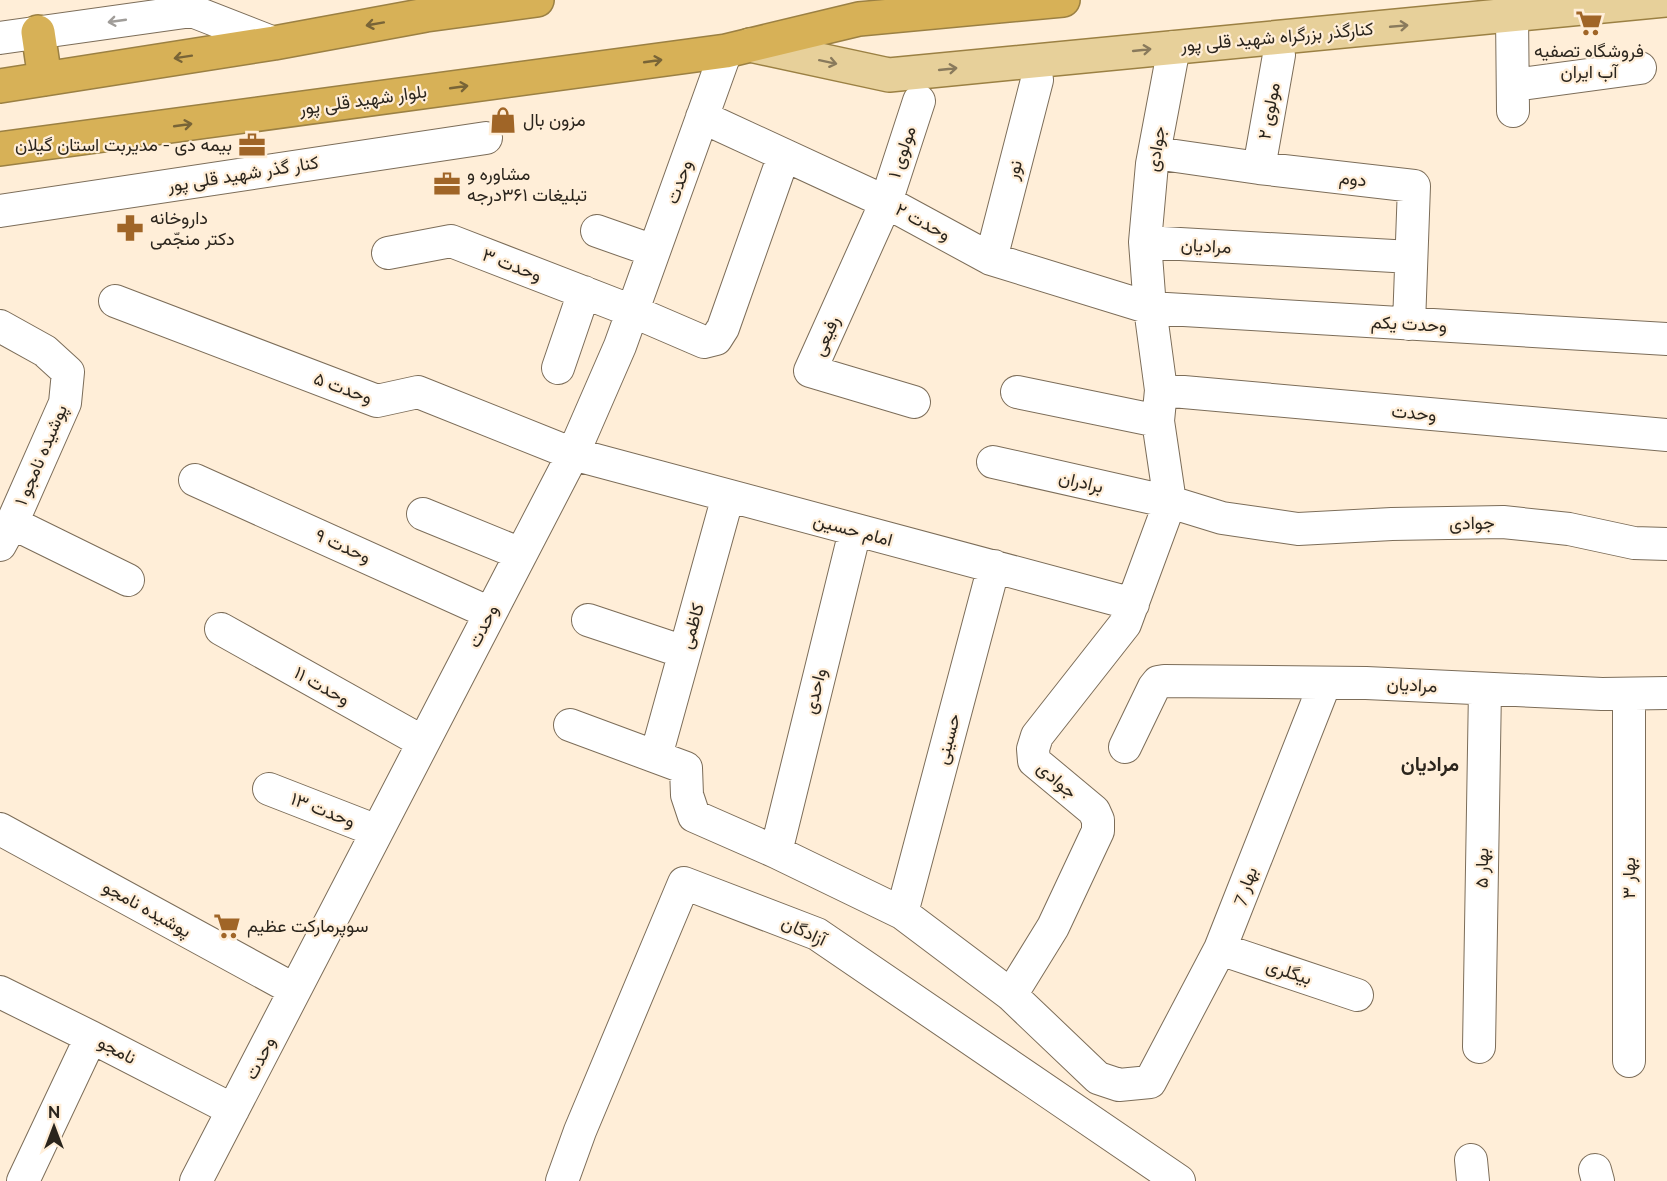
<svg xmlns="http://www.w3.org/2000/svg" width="1667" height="1181" font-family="Raleway,Vazirmatn,sans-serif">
	<rect width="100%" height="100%" fill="#ffeed8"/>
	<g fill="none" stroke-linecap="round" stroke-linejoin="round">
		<defs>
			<path id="minor" d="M1512,15L1513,111
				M0,38L192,11L274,43
				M1174,47L1152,164L1145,242L1150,308L1161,390L1158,421L1170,502L1222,518L1298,529L1392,524L1503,522L1569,529L1634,543L1667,544
				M1513,85L1640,68
				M702,117L886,202L991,259L1150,308L1667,339
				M1155,153L1259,168L1414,186L1409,324
				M1259,168L1279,55
				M0,211L486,138
				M597,231L654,251
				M1145,242L1411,257
				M388,253L451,241L632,311L704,342L716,339L723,328L784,155
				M991,259L1037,80
				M115,301L377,401L418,392L573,454L1133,604
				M0,326L45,351L68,372L65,403L12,523L0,545
				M558,368L584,292
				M1161,390L1667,435
				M1017,392L1158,421
				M914,402L810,371L886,202L919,101
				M993,462L1170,502L1125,624L1037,736L1033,749L1034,761L1094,811L1098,820V831L1053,927L1011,995
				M195,480L490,613
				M423,514L521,554
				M12,523L128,580
				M588,620L684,652
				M221,629L423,742
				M1629,694V1061
				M570,725L686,768L687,795L694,816L776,852L902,913L1011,995L1098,1078L1119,1085L1150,1082L1220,949L1325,683
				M1125,747L1154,687L1158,682L1164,681L1366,683L1602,694L1667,693
				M656,756L728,496
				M269,789L377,831
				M0,829L295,990
				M776,852L855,531
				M902,913L994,566
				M1220,949L1357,995
				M0,992L91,1037L233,1110
				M1479,1047L1485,689
				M1471,1160L1473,1181
				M1595,1170L1598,1181
				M23,1181L91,1037
				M196,1181L573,454L620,346L726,51
				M562,1181L580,1131L684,883L817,934L1179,1181"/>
			<path id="major" d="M750,45L889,75L1665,0"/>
			<path id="highway" d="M38,32L45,79
				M0,86L274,43L426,15L537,0
				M0,149L726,51L859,19L1063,0"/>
		</defs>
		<use href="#minor" stroke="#7c6d59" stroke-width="34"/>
		<use href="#major" stroke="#9b8043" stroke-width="36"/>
		<use href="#highway" stroke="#9b8043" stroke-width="36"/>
		<use href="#minor" stroke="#fff" stroke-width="32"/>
		<use href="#major" stroke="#e7d09a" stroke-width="33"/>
		<use href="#highway" stroke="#d7b157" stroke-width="33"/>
	</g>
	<defs><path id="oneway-shaft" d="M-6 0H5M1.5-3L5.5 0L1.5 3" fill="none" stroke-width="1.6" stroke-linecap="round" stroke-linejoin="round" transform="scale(1.5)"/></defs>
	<use stroke="#a09d99" href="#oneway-shaft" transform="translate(117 21) rotate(172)"/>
	<g stroke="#786437">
		<use href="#oneway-shaft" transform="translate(375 24) rotate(170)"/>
		<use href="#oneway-shaft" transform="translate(183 57) rotate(171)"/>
		<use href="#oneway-shaft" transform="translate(653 61) rotate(-8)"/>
		<use href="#oneway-shaft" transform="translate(459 87) rotate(-8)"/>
		<use href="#oneway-shaft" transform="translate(183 125) rotate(-8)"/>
	</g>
	<g stroke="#897a5c">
		<use href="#oneway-shaft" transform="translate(1399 26) rotate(-5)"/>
		<use href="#oneway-shaft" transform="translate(1142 50) rotate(-6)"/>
		<use href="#oneway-shaft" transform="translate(828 62) rotate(12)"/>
		<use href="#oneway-shaft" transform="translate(948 69) rotate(-6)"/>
	</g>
	<defs>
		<symbol id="supermarket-bare" viewBox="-9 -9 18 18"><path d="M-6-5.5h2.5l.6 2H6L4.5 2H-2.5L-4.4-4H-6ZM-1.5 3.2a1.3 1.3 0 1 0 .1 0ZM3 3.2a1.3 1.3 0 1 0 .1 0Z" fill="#a06527" stroke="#ffeed8" stroke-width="2.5" paint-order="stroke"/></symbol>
		<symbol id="shop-bare" viewBox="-9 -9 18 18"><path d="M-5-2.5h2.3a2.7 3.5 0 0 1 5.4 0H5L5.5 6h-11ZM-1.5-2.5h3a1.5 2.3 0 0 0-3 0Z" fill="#a06527" stroke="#ffeed8" stroke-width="2.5" paint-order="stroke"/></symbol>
		<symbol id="office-bare" viewBox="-9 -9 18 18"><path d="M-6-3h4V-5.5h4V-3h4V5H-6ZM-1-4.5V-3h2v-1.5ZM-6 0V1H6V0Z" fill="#a06527" stroke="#ffeed8" stroke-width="2.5" paint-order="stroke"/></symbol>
		<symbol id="pharmacy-bare" viewBox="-9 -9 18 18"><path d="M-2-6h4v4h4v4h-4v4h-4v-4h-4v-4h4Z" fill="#a06527" stroke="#ffeed8" stroke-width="2.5" paint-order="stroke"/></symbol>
	</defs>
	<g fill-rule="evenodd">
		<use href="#supermarket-bare" x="1570" y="4" width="38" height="38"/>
		<use href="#shop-bare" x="484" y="101" width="38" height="38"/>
		<use href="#office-bare" x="233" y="126" width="38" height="38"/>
		<use href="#office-bare" x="428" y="165" width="38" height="38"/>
		<use href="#pharmacy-bare" x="111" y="209" width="38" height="38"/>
		<use href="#supermarket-bare" x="208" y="907" width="38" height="38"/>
	</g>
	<g text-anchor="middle" stroke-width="4.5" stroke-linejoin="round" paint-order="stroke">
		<g font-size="18" fill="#2b251d" stroke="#ffeed8">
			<text transform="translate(1277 37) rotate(-5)" y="6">کنارگذر بزرگراه شهید قلی پور</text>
			<text transform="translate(363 100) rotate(-8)" y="6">بلوار شهید قلی پور</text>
			<text transform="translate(1269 111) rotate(-80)" y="6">مولوی ۲</text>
			<text transform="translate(1156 149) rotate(-81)" y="6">جوادی</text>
			<text transform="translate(902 152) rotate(-72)" y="6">مولوی ۱</text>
			<text transform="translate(1014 170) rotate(-76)" y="6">نور</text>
			<text transform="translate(243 174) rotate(-9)" y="6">کنار گذر شهید قلی پور</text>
			<text transform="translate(1353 179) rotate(7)" y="6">دوم</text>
			<text transform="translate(679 182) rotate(-70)" y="6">وحدت</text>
			<text transform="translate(923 222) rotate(28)" y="6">وحدت ۲</text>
			<text transform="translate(1206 246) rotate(3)" y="6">مرادیان</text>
			<text transform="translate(512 265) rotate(21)" y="6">وحدت ۳</text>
			<text transform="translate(1409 324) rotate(3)" y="6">وحدت یکم</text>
			<text transform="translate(826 336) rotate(-66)" y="6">رفیعی</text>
			<text transform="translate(343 388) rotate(20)" y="6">وحدت ۵</text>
			<text transform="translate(1414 413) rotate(5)" y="6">وحدت</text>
			<text transform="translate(41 455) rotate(-67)" y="6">پوشیده نامجو ۱</text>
			<text transform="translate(1081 482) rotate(13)" y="6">برادران</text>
			<text transform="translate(1472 523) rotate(-1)" y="6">جوادی</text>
			<text transform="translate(853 530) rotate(15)" y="6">امام حسین</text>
			<text transform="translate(343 546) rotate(24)" y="6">وحدت ۹</text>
			<text transform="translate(483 626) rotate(-63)" y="6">وحدت</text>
			<text transform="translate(692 626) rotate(-74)" y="6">کاظمی</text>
			<text transform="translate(1412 685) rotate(3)" y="6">مرادیان</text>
			<text transform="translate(322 686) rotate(29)" y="6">وحدت ۱۱</text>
			<text transform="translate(815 691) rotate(-76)" y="6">واحدی</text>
			<text transform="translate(948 739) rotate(-75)" y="6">حسینی</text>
			<text transform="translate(1057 780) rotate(41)" y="6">جوادی</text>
			<text transform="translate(323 810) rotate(21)" y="6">وحدت ۱۳</text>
			<text transform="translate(1482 868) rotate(-89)" y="6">بهار ۵</text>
			<text transform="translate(1629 878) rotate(-90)" y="6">بهار ۳</text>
			<text transform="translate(1245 886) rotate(-69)" y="6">بهار 7</text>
			<text transform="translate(147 909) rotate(29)" y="6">پوشیده نامجو</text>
			<text transform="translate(804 931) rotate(25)" y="6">آزادگان</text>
			<text transform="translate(1289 972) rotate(18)" y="6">بیگلری</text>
			<text transform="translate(117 1050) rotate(28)" y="6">نامجو</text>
			<text transform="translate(260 1058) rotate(-63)" y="6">وحدت</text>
		</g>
		<g font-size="18" fill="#2b251d" stroke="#ffeed8" text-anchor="start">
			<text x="1589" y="57" text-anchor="middle">فروشگاه تصفیه<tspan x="1589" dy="21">آب ایران</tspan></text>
			<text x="523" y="126">مزون بال</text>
			<text x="232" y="151" text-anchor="end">بیمه دی - مدیربت استان گیلان</text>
			<text x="467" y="180">مشاوره و<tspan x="467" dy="21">تبلیغات ۳۶۱درجه</tspan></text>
			<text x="150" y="224">داروخانه<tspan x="150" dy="21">دکتر منجّمی</tspan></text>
			<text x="247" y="932">سوپرمارکت عظیم</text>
		</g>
		<g font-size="20" font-weight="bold" fill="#2b251d" stroke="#ffeed8">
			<text x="1430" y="771">مرادیان</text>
		</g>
	</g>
	<g transform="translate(54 1127)" stroke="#ffeed8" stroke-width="4.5" paint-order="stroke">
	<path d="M0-4.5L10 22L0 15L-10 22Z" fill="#2b251d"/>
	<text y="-9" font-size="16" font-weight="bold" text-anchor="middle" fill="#2b251d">N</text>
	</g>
</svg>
